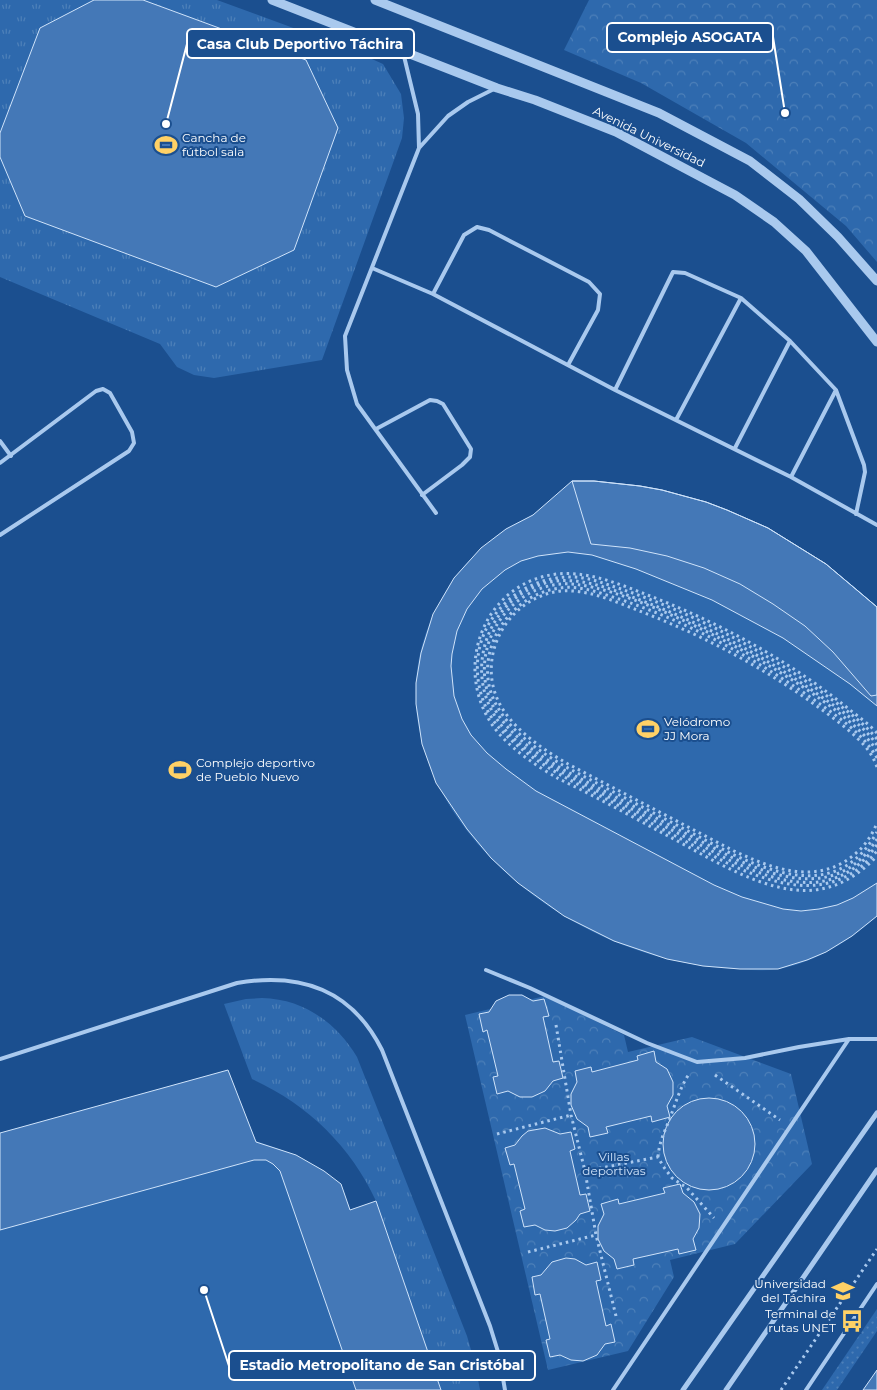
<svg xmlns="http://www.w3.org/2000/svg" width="877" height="1390" font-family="Montserrat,sans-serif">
	<defs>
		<pattern id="grass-tufts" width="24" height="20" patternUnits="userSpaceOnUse" patternTransform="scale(1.25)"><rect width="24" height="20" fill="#2e69ad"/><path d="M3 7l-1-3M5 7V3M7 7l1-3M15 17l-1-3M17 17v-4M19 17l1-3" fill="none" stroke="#4d80b9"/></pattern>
		<pattern id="park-crowns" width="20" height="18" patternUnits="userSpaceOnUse" patternTransform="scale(1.25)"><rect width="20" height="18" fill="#2e69ad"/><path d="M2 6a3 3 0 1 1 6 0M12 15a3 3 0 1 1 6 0" fill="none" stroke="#4d80b9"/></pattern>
		<pattern id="garden-dots" width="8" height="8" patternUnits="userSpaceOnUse" patternTransform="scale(1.25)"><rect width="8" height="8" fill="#2e69ad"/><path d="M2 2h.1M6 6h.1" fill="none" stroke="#4d80b9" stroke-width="1.8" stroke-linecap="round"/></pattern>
	</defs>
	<rect width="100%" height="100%" fill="#1b4f8f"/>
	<path fill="url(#grass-tufts)" d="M0,0H217L345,47L383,64L401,94L404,118L402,138L322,360L214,378L194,375L177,367L160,344L0,277Z
		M262,998C303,999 336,1022 357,1057L467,1336L475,1364L480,1390H441L376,1201C351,1146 307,1104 252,1079L224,1004L246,999Z"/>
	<path fill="url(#park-crowns)" d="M589,0H877V262L846,226L746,143L641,83L564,50Z
		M545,996L624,1035L628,1052L692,1037L791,1074L812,1164L735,1244L670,1260L674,1277L628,1351L548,1370L465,1015Z"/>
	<path fill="url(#garden-dots)" d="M877,1309V1331L837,1390H822Z"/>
	<path fill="#2e69ad" d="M572,481C691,484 791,526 877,607V916C850,941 816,962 779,969C760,972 740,969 721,968C666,963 612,945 564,916C454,850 370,721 443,596C458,569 481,546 507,528C516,523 527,519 535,513C548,503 560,492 572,481Z
		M228,1070L256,1141L296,1155L324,1171L341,1184L350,1210L376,1201L441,1390H0V1133Z"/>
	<path fill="#4478b7" stroke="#cfe3fa" d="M94,0H143L306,60L338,128L294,250L216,287L25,216L0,157V133L40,28Z
		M572,481H594L640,486L662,490L706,502L727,510L768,528L826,564L877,607V706L850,684L783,638L712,600L636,569L592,555L568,552L538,556L521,561L505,570L482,589L467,609L457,631L452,654L451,666L454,696L462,719L471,735L487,753L506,769L536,791L714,885L742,897L783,909L801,911L819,909L837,905L853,898L877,883V916L852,936L826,952L807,960L778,969H740L703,966L667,959L614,941L564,916L518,883L491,858L467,829L436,783L422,744L416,704V683L421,653L433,614L454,578L481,548L506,529L533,515Z
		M572,481H594L640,486L662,490L706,502L727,510L768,528L826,564L877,607V695L871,696L833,652L805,626L773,604L740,584L704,568L667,556L630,548L591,544Z
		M509,995H522L533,1001L544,999L549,1016L543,1017L553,1062L559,1061L563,1078L553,1081L545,1091L532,1097H520L508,1091L497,1094L493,1077L498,1076L487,1030L483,1032L479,1014L489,1012L496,1001Z
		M654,1051L656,1062L667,1069L673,1082V1095L667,1106L670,1117L652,1122L651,1116L606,1127L608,1133L590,1137L588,1127L577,1119L571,1105V1094L577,1082L575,1071L591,1067L592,1072L638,1060L637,1056Z
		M228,1070L256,1142L296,1155L324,1171L341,1184L350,1210L376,1201L441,1390H356L280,1171L273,1164L266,1160H254L0,1230V1133Z
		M663 1144a46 46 0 1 1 92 0a46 46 0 1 1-92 0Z
		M545,1128L560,1134L571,1132L575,1149L570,1151L580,1195L586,1194L590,1211L580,1214L576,1220L567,1228L555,1231L545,1230L535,1225L524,1227L520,1211L525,1209L514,1164L510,1165L505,1148L515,1145L522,1136L528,1131Z
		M680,1184L683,1193L694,1202L700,1214L699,1228L693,1239L696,1250L679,1254L678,1249L633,1259L634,1265L617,1269L614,1259L604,1251L598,1239V1226L604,1214L601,1204L618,1199L619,1204L665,1193L663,1188Z
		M566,1258L575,1259L586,1265L597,1262L601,1280L596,1281L606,1326L611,1324L615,1342L605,1344L597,1355L583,1361L571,1360L560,1355L550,1357L546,1340L550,1339L540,1294L535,1295L532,1277L541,1275L552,1262Z
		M877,1370V1390H863Z"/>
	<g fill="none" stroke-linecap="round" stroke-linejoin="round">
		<path stroke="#a9c9ee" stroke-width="3" stroke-dasharray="2.5 4" stroke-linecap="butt" d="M877,733C868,723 856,715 845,706C785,658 716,621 645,594C617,583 587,571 557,574C487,582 455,660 488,718C502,744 535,765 559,779C597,797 634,818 670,837C712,859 766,895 815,890C840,887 860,874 877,856
			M877,739C862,721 842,707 823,693C761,649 693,613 621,589C605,584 589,577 572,577C531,576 493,603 481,642C472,673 480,708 502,731C532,763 572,781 610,801C649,822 688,843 727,863C781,888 834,902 877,851
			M877,745C864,726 842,711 823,698C766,657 706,625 640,600C614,590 585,578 556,581C495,589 464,659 492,711C506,738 537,758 563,773L729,860C783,885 836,900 877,845
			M877,751C841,694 629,579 562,584C502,588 466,656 494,708C509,735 538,755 564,770L731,857C782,881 841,897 877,839
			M877,758C864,735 841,719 820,704C758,660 691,623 619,599C600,593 580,585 560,588C504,595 467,662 500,711C515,735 542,753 566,767L732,854C786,879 842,894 877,832
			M877,767C873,756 867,747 858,739C845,726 829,715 814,704C759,665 700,634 637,610C614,601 587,589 561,591C506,597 473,660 502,708C517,732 544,750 568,764L734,851C773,869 818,886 855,854C865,846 872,835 877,823
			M556,1025L571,1115L585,1171
			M715,1075L780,1120
			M497,1134L571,1115
			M658,1157C659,1142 665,1131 670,1118C676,1102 680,1088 689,1074
			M528,1252L596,1235
			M616,1316L596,1235L585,1171L658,1157L663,1166L672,1178L687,1188L714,1218
			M781,1390L877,1249"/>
		<path stroke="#a9c9ee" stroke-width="4" d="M403,52L418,114L419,148
			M372,268L433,294L615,390L791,477L877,525
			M433,294L464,235L477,227L489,230L589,282L600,294L598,310L568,365
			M615,390L673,272L685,273L741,298L790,341L836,390L864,465L865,472L856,514
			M676,420L741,298
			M376,429L430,400L437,401L443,404L471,449L470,457L462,465L422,495
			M0,441L11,456
			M735,448L790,341
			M0,463L96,391L103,389L110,393L132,432L134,443L129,451L0,535
			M791,477L836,390
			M436,513L357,404L347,370L345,336L419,148L448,116L468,102L494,89
			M486,970L530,988L647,1043L697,1062L745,1058L799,1047L849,1039H877
			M0,1059L237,983C302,972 352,990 382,1050L490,1326L499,1355L505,1390
			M613,1390L849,1039
			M806,1390L877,1284"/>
		<path stroke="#a9c9ee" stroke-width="5" d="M683,1390L877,1113
			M726,1390L877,1170"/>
		<path stroke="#a9c9ee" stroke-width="9" d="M272,0L497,88L535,100L616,132L735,195L774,222L806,251L877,342
			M375,0L659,113L750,161L799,199L838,237L877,281"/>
	</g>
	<defs>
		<symbol id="stadium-bare" viewBox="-9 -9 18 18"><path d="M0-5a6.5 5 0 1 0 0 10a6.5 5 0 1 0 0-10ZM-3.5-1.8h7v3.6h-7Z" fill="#ffd166" stroke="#1b4f8f" stroke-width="2.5" paint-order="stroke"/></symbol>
		<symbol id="university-bare" viewBox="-9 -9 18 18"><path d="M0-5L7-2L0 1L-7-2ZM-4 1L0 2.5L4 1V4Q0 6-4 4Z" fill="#ffd166" stroke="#1b4f8f" stroke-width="2.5" paint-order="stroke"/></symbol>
		<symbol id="bus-bare" viewBox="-9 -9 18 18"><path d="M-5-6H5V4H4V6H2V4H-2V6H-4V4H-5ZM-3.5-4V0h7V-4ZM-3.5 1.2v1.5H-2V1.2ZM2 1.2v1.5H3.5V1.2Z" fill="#ffd166" stroke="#1b4f8f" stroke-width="2.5" paint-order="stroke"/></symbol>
	</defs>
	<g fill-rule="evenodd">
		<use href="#stadium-bare" x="150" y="129" width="32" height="32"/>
		<use href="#stadium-bare" x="632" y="713" width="32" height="32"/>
		<use href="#stadium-bare" x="164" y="754" width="32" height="32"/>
		<use href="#university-bare" x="827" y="1275" width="32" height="32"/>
		<use href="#bus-bare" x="836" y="1305" width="32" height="32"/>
	</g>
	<g text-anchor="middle" stroke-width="4" stroke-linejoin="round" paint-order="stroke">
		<g font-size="12" fill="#fff" stroke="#1b4f8f">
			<text transform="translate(649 137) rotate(26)" y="4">Avenida Universidad</text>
		</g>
		<g font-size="12" fill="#fff" stroke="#1b4f8f" text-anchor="start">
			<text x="182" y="142">Cancha de<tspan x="182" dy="14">fútbol sala</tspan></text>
			<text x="664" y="726">Velódromo<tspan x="664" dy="14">JJ Mora</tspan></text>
			<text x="196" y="767">Complejo deportivo<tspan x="196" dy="14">de Pueblo Nuevo</tspan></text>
			<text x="826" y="1288" text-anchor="end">Universidad<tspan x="826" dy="14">del Táchira</tspan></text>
			<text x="836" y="1318" text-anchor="end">Terminal de<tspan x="836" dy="14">rutas UNET</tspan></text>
		</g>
		<g font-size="12" fill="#cfe3fa" stroke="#1b4f8f">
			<text x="614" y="1161">Villas<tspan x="614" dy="14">deportivas</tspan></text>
		</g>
	</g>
	<path fill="none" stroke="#fff" stroke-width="2" d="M785 113L773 37M166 124L187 44M204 1290L229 1366"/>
	<g fill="#fff" stroke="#1b4f8f" stroke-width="2">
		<circle cx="785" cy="113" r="5"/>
		<circle cx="166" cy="124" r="5"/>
		<circle cx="204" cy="1290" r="5"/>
	</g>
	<g fill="#1b4f8f" stroke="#fff" stroke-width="2">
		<rect x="607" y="23" width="166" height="29" rx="5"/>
		<rect x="187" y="29" width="227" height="29" rx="5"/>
		<rect x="229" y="1351" width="306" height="29" rx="5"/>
	</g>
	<g font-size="14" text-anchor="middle" font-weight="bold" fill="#fff">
		<text x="690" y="42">Complejo ASOGATA</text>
		<text x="300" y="49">Casa Club Deportivo Táchira</text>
		<text x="382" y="1370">Estadio Metropolitano de San Cristóbal</text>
	</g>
</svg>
